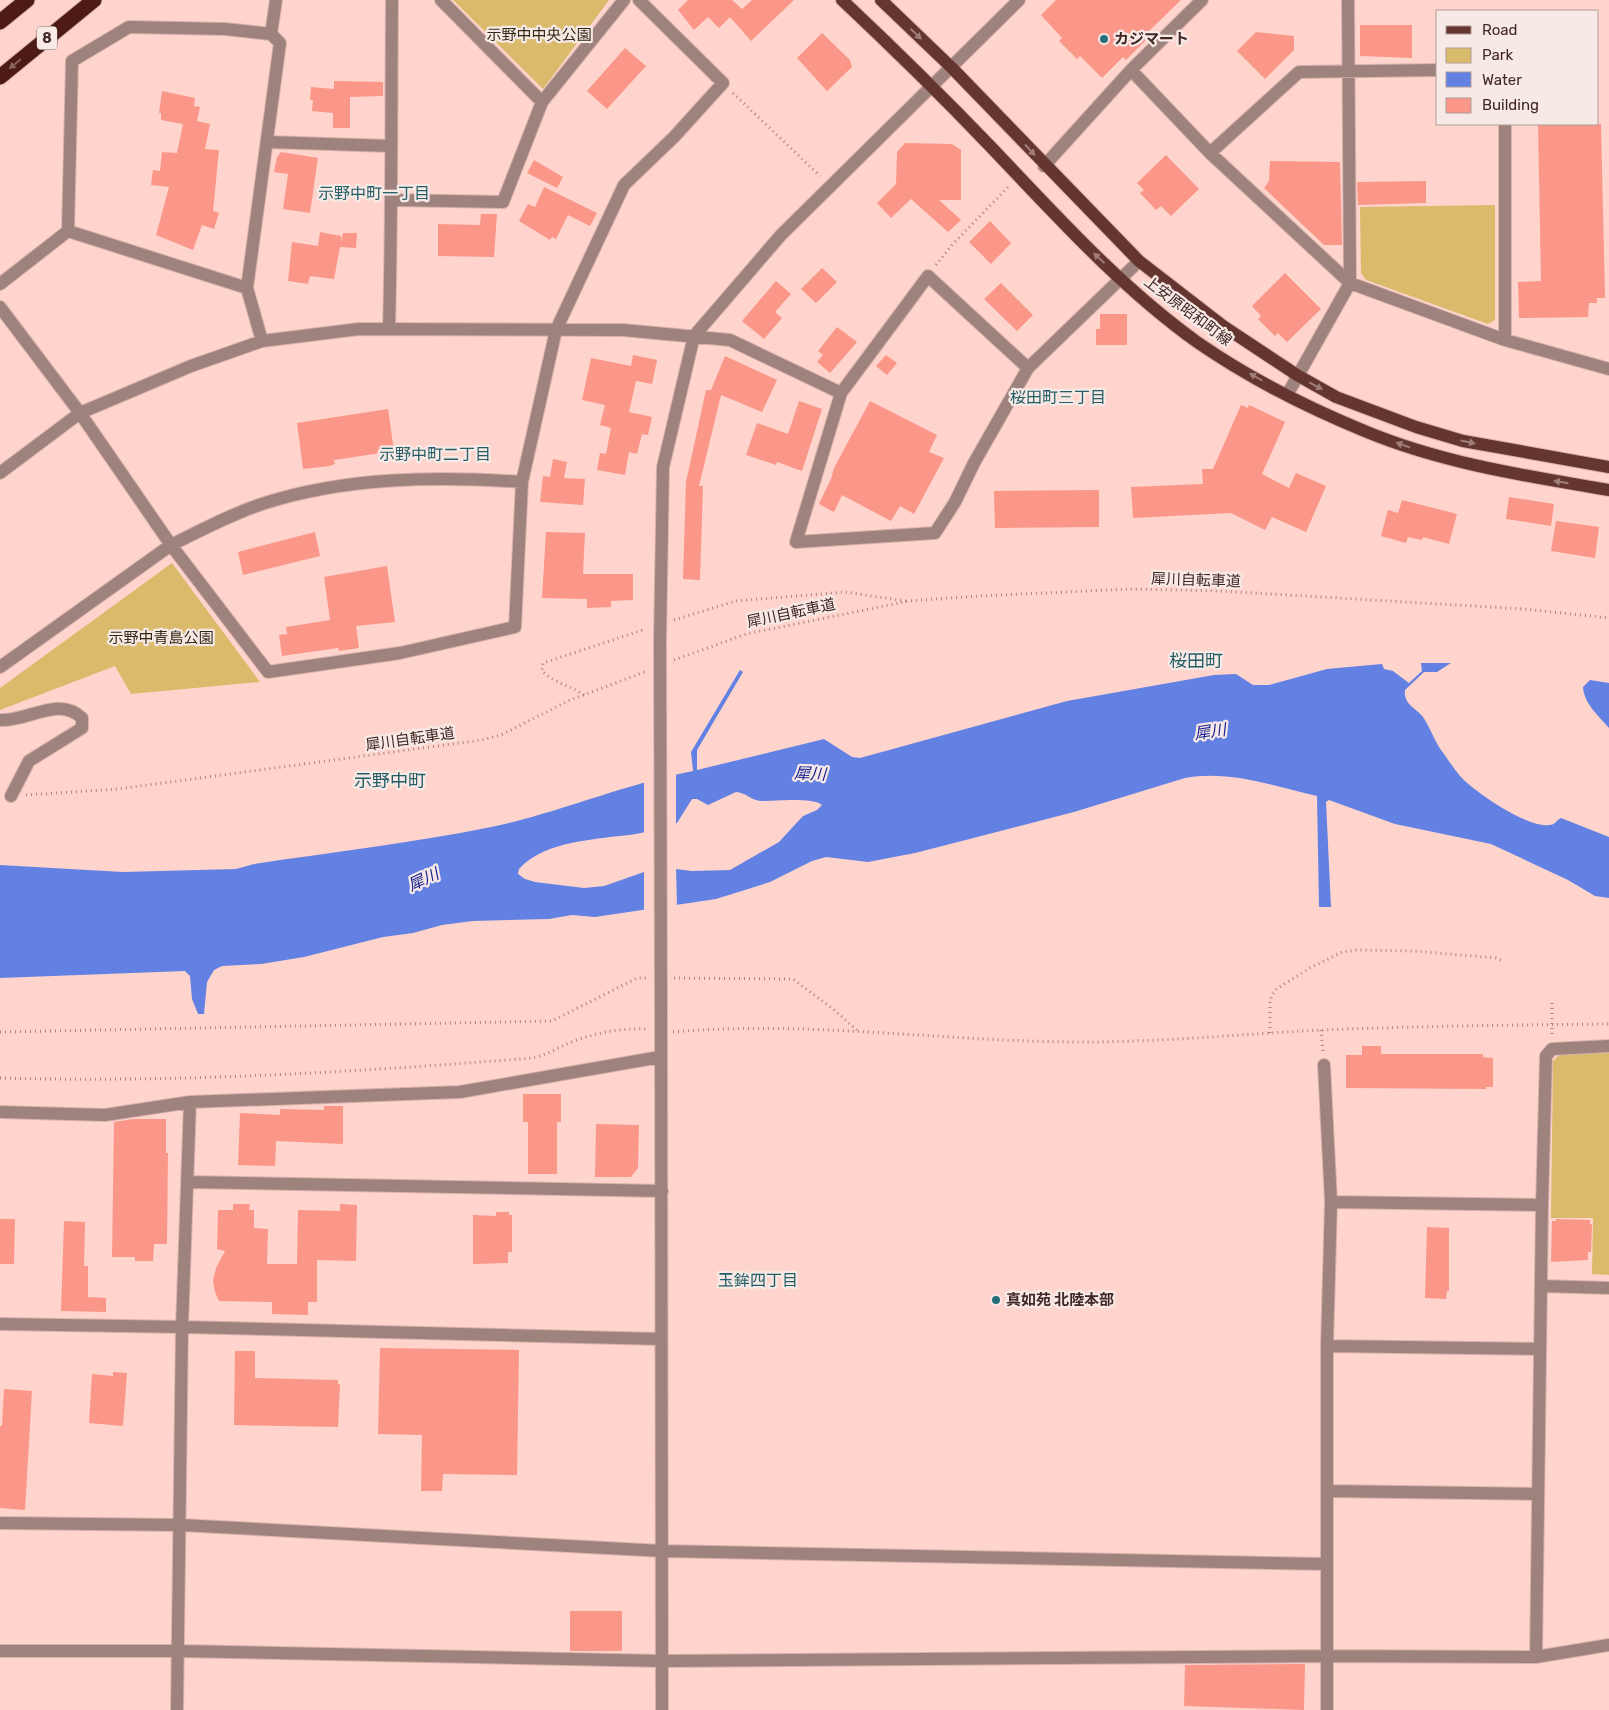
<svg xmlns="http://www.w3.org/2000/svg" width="1609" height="1710" font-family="Rubik,'Noto Sans JP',sans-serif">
	<rect width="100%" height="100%" fill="#fed4cd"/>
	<path fill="#d9bb6b" d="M453,0H609L543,89Z
		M1495,205V320L1488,324L1366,280L1361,273L1360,207Z
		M172,563L260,682L131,694L115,666L0,710V688Z
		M1609,1052V1275L1592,1274L1593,1218H1551L1553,1061L1561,1053Z"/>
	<path fill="#6281e3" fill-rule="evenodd" d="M1421,663H1451L1437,672H1424L1405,690C1403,704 1416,708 1423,717C1431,729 1435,743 1444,754C1449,761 1454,769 1460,776C1474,792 1528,828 1549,825C1556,825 1556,820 1561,818L1609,837V898L1595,896L1568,880L1491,844L1395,824L1329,800L1326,802L1331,907H1319L1317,796C1274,786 1229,770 1185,778L1074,812L915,853L868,862L826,857L812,861L770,882L716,899L595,917L572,915L549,919L473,921L442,925L413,933L383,937L304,957L261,964L222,966L214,970L207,982L204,1014H198L192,999L190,976L185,971L0,978V865L123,872L236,869L254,864C333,852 413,843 491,827C559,813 624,784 693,771L691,752L740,670L743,672L697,750V770L824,739L852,757L860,758L1067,701L1214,675L1236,674L1253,685H1269L1327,669L1382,664L1384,669L1393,671L1409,683L1422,671ZM736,792C745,792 752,801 761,801C774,801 814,797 822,805L817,810L803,816L779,842L730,870L692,871L676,869L644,872L604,886L584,888L535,882L525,879L518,874L519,869C544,840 601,839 636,834C649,832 664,826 677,823L692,799H697L708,805Z
		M1590,680L1609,683V728C1599,716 1584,704 1583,687Z"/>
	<path fill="#fed4cd" d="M676,772V826L644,834V780Z
		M676,867L677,907L644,912V870Z"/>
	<path fill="#fa9789" d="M688,0H732L742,9L752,0H794L751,41L730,17L719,28L708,17L694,30L678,10Z
		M1056,0H1181L1147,33L1150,36L1126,60L1123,57L1102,78L1080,56L1077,59L1059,41L1062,38L1041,15Z
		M1360,25H1412V58L1360,56Z
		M1256,32L1294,36V50L1265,79L1237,51Z
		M822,33L850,60L852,67L827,91L797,58Z
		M625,48L646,66L607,109L587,91Z
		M334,81L383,82V96L350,97V128H333V113L312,111L313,100H310L311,87L334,89Z
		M162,91L195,98L194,106L200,107L197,121L210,124L205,149L219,150L213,211L219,213L214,229L202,225L193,250L156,235L169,187L151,185L153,170L160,171L162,152L177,153L183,124L161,120V113H159Z
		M1538,124H1601L1605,298H1597V303H1589L1588,317L1519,318L1518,282L1541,281Z
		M905,143L952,144L961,150V200H939L961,220L948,232L911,199L891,218L877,203L896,184L897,152Z
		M281,152L318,158L310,213L283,209L288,174L274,172L277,157Z
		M1166,155L1199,189L1171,216L1161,206L1156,210L1140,193L1144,190L1137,183Z
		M534,160L563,177L557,188L527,173Z
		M1270,161L1340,162L1342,245H1324L1264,188L1269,181Z
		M1426,181V203L1358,205L1357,182Z
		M544,187L597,213L590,226L568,215L556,239L552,237L550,240L519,221L528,204L535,207Z
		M481,214H497L494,257L438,256V224L480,225Z
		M990,221L1011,243L991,264L969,242Z
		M320,232L341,236V242L343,233H357L356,248L340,247L334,279L310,276L308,284L288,281L292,242L318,246Z
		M822,268L837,282L816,303L801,289Z
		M1285,273L1321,309L1287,342L1278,333L1275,336L1258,319L1261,316L1252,306Z
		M776,281L791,294L775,312L782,318L764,339L742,321Z
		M1001,283L1033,315L1017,331L984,299Z
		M1100,314H1127V345H1096V329H1100Z
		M837,327L857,342L830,373L817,362L823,355L818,351Z
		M633,355L657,360L652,384L636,381L629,412L652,417L648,435L642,434L637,454L629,452L625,475L597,470L600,453L606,454L611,428L600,425L605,405L582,400L591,358L631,366Z
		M886,355L897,363L887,375L876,366Z
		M725,356L777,380L762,412L721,395L699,486H703L700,580L683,579L686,482L706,390H711Z
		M799,401L822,409L802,471L777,462L776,465L746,455L757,423L788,434Z
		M870,401L937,435L929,452L944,458L914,514L900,506L891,521L842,495L834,512L819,504L831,479L834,468Z
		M1241,405L1248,408L1249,405L1285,422L1262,474L1289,488L1296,473L1326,486L1306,532L1272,517L1265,530L1231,513L1133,518L1131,487L1203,484L1202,469H1213Z
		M388,409L394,451L334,460L335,464L330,466L303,469L297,423Z
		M553,459L567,462L564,478L585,479L583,505L540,502L543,476L550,477Z
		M1099,490V527L995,528L994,491Z
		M1509,497L1554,504L1551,526L1506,519Z
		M1402,500L1457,514L1449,544L1423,537L1422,540L1408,537L1406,543L1381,536L1388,510L1398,513Z
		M1556,521L1599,527L1595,558L1551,551Z
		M315,532L320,556L243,575L238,552Z
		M546,532L585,533L583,574H633V600L611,601V607L587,608V599L542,598Z
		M387,566L395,622L356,626L359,648L339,651L338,648L282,656L279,635L287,634L286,627L330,620L324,577Z
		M1362,1046H1381V1054H1483V1057L1493,1058V1087H1486V1089L1346,1088V1055H1362Z
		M523,1094H561V1122H557V1174H528V1122H523Z
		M324,1106H343V1144L276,1141L275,1166L238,1165L240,1113L280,1115V1109L324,1110Z
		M133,1119H166V1153H168L167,1244H154L153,1261H135V1257H112L114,1122Z
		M596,1124L639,1125L638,1168L631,1177H595Z
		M233,1204H250L249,1210H254V1228L268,1229L267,1264H297L298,1210L340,1211V1204L357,1205L356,1261L317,1260V1302H308V1315L272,1314V1302L219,1301L215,1292L213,1280L216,1268L225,1251L217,1249L218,1210H233Z
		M496,1212H509V1215H512V1252H508V1263L473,1264V1215L496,1216Z
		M0,1219H15L14,1264H0Z
		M1556,1219L1590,1220V1224H1592L1591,1252H1588V1260L1551,1262L1552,1221H1556Z
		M64,1221L85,1222L84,1266H88V1297L106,1298V1312L61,1311Z
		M1427,1227L1449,1228V1291H1447L1446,1299L1425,1298Z
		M380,1348L519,1350L517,1475L443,1474L442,1491H421L422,1435L378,1434Z
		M235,1351H255V1378L338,1380V1384H340L338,1427L234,1425Z
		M113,1372L127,1373L123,1426L89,1423L92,1374L113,1376Z
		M4,1389L32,1391L25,1510L0,1508V1426H2Z
		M570,1611H622V1651H570Z
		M1305,1664L1304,1710L1184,1706L1185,1665Z"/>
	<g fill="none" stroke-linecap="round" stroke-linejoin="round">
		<defs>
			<path id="minor" d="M441,0L542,102
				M1131,70L1210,153L1350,283L1505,340L1609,369
				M1505,124V340
				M267,142L390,146
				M1210,153L1299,72L1438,70
				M1044,166L1131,70L1202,0
				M393,200L503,202L542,102L624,0
				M68,231L72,61L129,27L225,29L271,34L276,0
				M68,231L247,288L262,341
				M0,284L68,231
				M247,288L280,43L271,34
				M0,307L80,413L171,545C202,530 233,513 265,503C347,477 437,476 522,482
				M389,329C392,219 391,110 392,0
				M1028,368L1139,261
				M1287,395L1350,283L1348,0
				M0,473L80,413L191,366L262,341L359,329L623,330L730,340L841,393L796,542L935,533L955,502L974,463L1028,368L928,276L841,393
				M660,640L663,467L694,336L781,235L1019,0
				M0,667L171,545L268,672L400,653L515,627L522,482L556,330L624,185L674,137L723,83L639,0
				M0,720C28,722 58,695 82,718V728L29,761L11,796
				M661,1014L662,1710
				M1324,1065L1331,1202
				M0,1112L105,1115L190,1102L460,1092L660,1057
				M187,1182L662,1191
				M1541,1286L1609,1288
				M0,1324L182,1327L661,1339
				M1327,1346L1540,1349
				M1327,1491L1538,1494
				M0,1523L181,1525L662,1551L1326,1564
				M0,1651H179L661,1661L1327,1656L1536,1657L1609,1645
				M1536,1657L1542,1205
				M177,1710L182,1327L190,1102
				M1327,1710V1346L1331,1202L1542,1205L1546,1056L1552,1049L1609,1046"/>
			<path id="major" d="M842,0C892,47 941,95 989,145C1055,214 1119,286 1197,342C1249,378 1308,408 1367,432C1445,464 1527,476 1609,490
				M881,0L952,68L1139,261L1223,326L1297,375L1336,397L1416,427L1463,441L1609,467"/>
			<path id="highway" d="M0,22L27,0
				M0,77L94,0"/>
		</defs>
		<use href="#minor" stroke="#d8b2ab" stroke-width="14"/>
		<use href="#major" stroke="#d8b2ab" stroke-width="14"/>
		<use href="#highway" stroke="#d8b2ab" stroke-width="17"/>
		<path stroke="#a88580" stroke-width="3" stroke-dasharray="1 4" stroke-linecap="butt" d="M733,93L820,176
			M936,265L952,245L1010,185
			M674,620L736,601L845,592L906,601
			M674,660L746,634L909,601L979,596L1130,589L1221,591L1524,609L1609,618
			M584,695C571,686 553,682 542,671L543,663L646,629
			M26,795L118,789L482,740L501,735L568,701L647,671
			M674,978L793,979L833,1009L857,1030
			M1552,1003V1034
			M1321,1030L1323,1052
			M0,1032L552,1021L637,978H648
			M673,1032C809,1020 946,1042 1082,1042C1162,1042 1242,1034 1322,1030C1418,1026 1513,1025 1609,1024
			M1270,1033V1000L1275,990L1310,968L1342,952L1357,950L1415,951L1496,958L1503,961
			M0,1078C177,1083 356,1072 532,1058C546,1056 560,1046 574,1041C600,1032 620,1028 648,1029"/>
		<use href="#minor" stroke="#9e827d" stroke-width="12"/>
		<use href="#major" stroke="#653630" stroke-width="12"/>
		<use href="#highway" stroke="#4e1a15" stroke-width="15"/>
		<defs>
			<path id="minor-bridge" d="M660,640L661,1014"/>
		</defs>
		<use href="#minor-bridge" stroke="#d8b2ab" stroke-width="14" stroke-linecap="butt"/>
		<use href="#minor-bridge" stroke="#9e827d" stroke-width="12"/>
	</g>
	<defs><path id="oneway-solid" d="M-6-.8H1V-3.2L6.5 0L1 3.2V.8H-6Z" transform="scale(1.25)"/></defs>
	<g fill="#9f7e79">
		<use href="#oneway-solid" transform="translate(916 34) rotate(44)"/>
		<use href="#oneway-solid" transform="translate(1030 150) rotate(47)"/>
		<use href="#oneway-solid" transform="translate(1099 258) rotate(-137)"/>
		<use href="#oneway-solid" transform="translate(1256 377) rotate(-150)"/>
		<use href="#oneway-solid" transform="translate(1316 386) rotate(28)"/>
		<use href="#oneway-solid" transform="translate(1468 442) rotate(12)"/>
		<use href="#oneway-solid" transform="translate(1403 445) rotate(-161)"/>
		<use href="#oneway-solid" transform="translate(1561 482) rotate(-171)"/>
	</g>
	<use fill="#89625e" href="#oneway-solid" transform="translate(15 64) rotate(141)"/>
	<g fill="#266f7a" stroke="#f7e9e6" stroke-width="2">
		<circle cx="1104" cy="39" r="5"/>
		<circle cx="996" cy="1300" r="5"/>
	</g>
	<g text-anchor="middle" stroke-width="4.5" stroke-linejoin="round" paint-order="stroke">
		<rect fill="#f7e9e6" stroke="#78625e" stroke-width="1" x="37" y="26.5" width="20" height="23" rx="4"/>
		<g font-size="14" font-weight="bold" fill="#422824">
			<text x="47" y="43">8</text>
		</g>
		<g font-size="15" fill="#322a15" stroke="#f7e9e6">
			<text x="539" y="40">示野中中央公園</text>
			<text x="161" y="643">示野中青島公園</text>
		</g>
		<g font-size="15" font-weight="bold" fill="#422824" stroke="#f7e9e6" text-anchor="start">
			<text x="1114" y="44">カジマート</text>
			<text x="1006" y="1305">真如苑 北陸本部</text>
		</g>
		<g font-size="15" fill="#422824" stroke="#f7e9e6">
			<text transform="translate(1188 311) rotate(37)" y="5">上安原昭和町線</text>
			<text transform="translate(1196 580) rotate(2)" y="5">犀川自転車道</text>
			<text transform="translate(791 613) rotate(-12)" y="5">犀川自転車道</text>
			<text transform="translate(410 739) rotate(-8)" y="5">犀川自転車道</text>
		</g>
		<g font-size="16" fill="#255e66" stroke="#f7e9e6">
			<text x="374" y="199">示野中町一丁目</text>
			<text x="1058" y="403">桜田町三丁目</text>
			<text x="435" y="460">示野中町二丁目</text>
			<text x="758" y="1286">玉鉾四丁目</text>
		</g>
		<g font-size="16" font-style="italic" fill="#172093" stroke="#f7e9e6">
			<text transform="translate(1210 731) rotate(-8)" y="6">犀川</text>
			<text transform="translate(810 773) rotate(3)" y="6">犀川</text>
			<text transform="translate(423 879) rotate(-25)" y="6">犀川</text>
		</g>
		<g font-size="18" fill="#255e66" stroke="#f7e9e6">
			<text x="1196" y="667">桜田町</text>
			<text x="390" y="787">示野中町</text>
		</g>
	</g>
	<rect x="1436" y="10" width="162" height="115" fill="#f7e9e6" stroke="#af9c98"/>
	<rect x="1446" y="26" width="25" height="8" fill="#653630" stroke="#af9c98"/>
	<text x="1482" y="35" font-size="15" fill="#422824">Road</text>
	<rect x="1446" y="48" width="25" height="15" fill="#d9bb6b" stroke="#af9c98"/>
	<text x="1482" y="60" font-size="15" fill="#422824">Park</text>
	<rect x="1446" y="72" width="25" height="15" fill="#6281e3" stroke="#af9c98"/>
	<text x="1482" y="85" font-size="15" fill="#422824">Water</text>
	<rect x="1446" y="98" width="25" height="15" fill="#fa9789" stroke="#af9c98"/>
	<text x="1482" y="110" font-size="15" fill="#422824">Building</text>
</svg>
